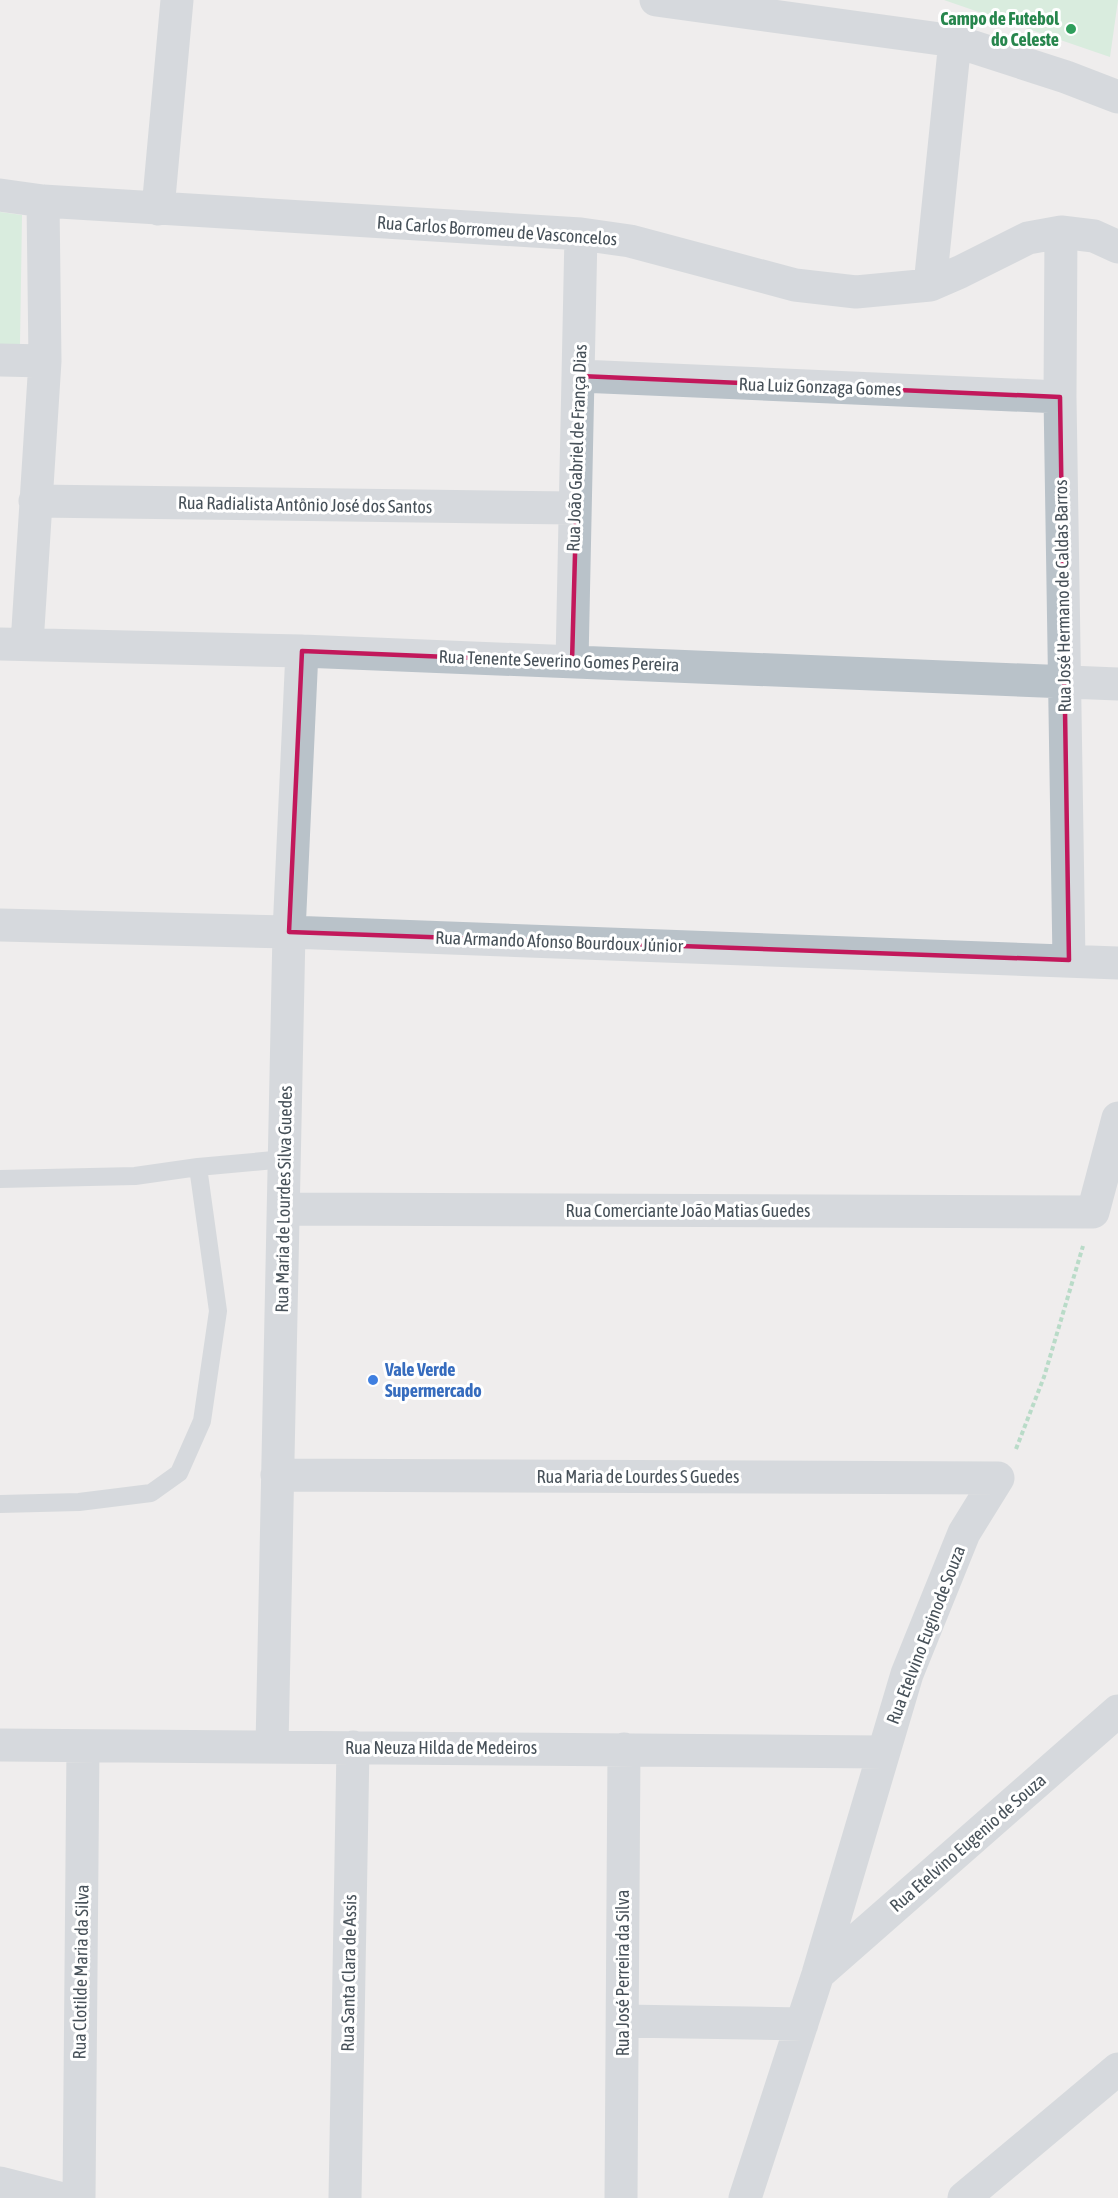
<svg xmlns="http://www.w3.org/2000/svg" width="1118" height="2198" font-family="'Asap Condensed',sans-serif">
	<rect width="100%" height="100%" fill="#efeded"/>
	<path fill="#beebcc" d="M941,0H1118L1110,57L944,0Z
		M0,212L22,215L20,344H0Z"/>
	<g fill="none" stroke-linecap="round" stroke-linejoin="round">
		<path stroke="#79c69b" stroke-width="4" stroke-dasharray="4.5 3" stroke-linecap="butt" d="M1016,1449L1044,1377L1083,1246"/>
		<path stroke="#b9c2c9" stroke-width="18" d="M0,1179L135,1176L198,1167L285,1159
			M0,1504L79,1502L151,1493L179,1473L202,1421L218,1311L198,1167"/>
		<path stroke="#b9c2c9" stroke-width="33" d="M656,0L955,41L1066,77L1118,97
			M0,195L43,201L581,234L630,241L795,285L856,292L930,285L960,272L1028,238L1061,232L1094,236L1118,247
			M158,209L177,0
			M1061,232L1060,397L1069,960
			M930,285L955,41
			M0,360L45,361
			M580,376L1060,397
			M35,501L575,508
			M0,644L302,651L1118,684
			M27,644L45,361L43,201
			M572,662L581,234
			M0,925L289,932L1118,963
			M284,1209L1093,1212L1118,1118
			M277,1475L998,1478
			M0,1745L883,1752
			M272,1746L289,932L302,651
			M818,1974L1118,1711
			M623,2021L802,2024
			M0,2183L59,2198
			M79,2198L83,1746
			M345,2198L353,1747
			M621,2198L624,1749
			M745,2198L818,1974L907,1674L964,1533L998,1478
			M964,2198L1118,2069"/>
	</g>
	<path d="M0 0H1118V2198H0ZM580,376L1060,397L1069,960L289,932L302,651L572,662Z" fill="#efeded" fill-opacity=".55" fill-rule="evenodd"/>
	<path fill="none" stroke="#c2185b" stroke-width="4.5" stroke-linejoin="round" d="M580,376L1060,397L1069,960L289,932L302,651L572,662Z"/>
	<circle fill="#2e9e5b" stroke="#fff" stroke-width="2" cx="1071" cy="29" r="6"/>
	<circle fill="#3f7fe0" stroke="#fff" stroke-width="2" cx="373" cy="1380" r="6"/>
	<g text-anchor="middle" stroke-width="6" stroke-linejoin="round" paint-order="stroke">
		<g font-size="18" font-weight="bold" fill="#27864d" stroke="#fff" text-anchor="end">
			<text x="1059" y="25">Campo de Futebol<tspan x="1059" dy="21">do Celeste</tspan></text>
		</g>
		<g font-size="18" fill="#475159" stroke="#fff">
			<text transform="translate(497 231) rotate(4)" y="6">Rua Carlos Borromeu de Vasconcelos</text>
			<text transform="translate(820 387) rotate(2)" y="6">Rua Luiz Gonzaga Gomes</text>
			<text transform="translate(577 448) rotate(-88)" y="6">Rua João Gabriel de França Dias</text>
			<text transform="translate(305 505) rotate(1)" y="6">Rua Radialista Antônio José dos Santos</text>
			<text transform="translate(1063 596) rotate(-91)" y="6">Rua José Hermano de Caldas Barros</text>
			<text transform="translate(559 661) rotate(2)" y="6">Rua Tenente Severino Gomes Pereira</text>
			<text transform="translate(559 942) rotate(2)" y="6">Rua Armando Afonso Bourdoux Júnior</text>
			<text transform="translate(284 1199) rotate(-89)" y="6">Rua Maria de Lourdes Silva Guedes</text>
			<text x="688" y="1217">Rua Comerciante João Matias Guedes</text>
			<text x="638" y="1483">Rua Maria de Lourdes S Guedes</text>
			<text transform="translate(926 1635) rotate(-69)" y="6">Rua Etelvino Euginode Souza</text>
			<text x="441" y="1754">Rua Neuza Hilda de Medeiros</text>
			<text transform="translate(968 1843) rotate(-41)" y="6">Rua Etelvino Eugenio de Souza</text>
			<text transform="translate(81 1972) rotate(-89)" y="6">Rua Clotilde Maria da Silva</text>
			<text transform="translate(349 1973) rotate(-89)" y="6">Rua Santa Clara de Assis</text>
			<text transform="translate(623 1973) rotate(-90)" y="6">Rua José Perreira da Silva</text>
		</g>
		<g font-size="18" font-weight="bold" fill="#366cbe" stroke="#fff" text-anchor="start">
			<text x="385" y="1376">Vale Verde<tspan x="385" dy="21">Supermercado</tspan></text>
		</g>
	</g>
</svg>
